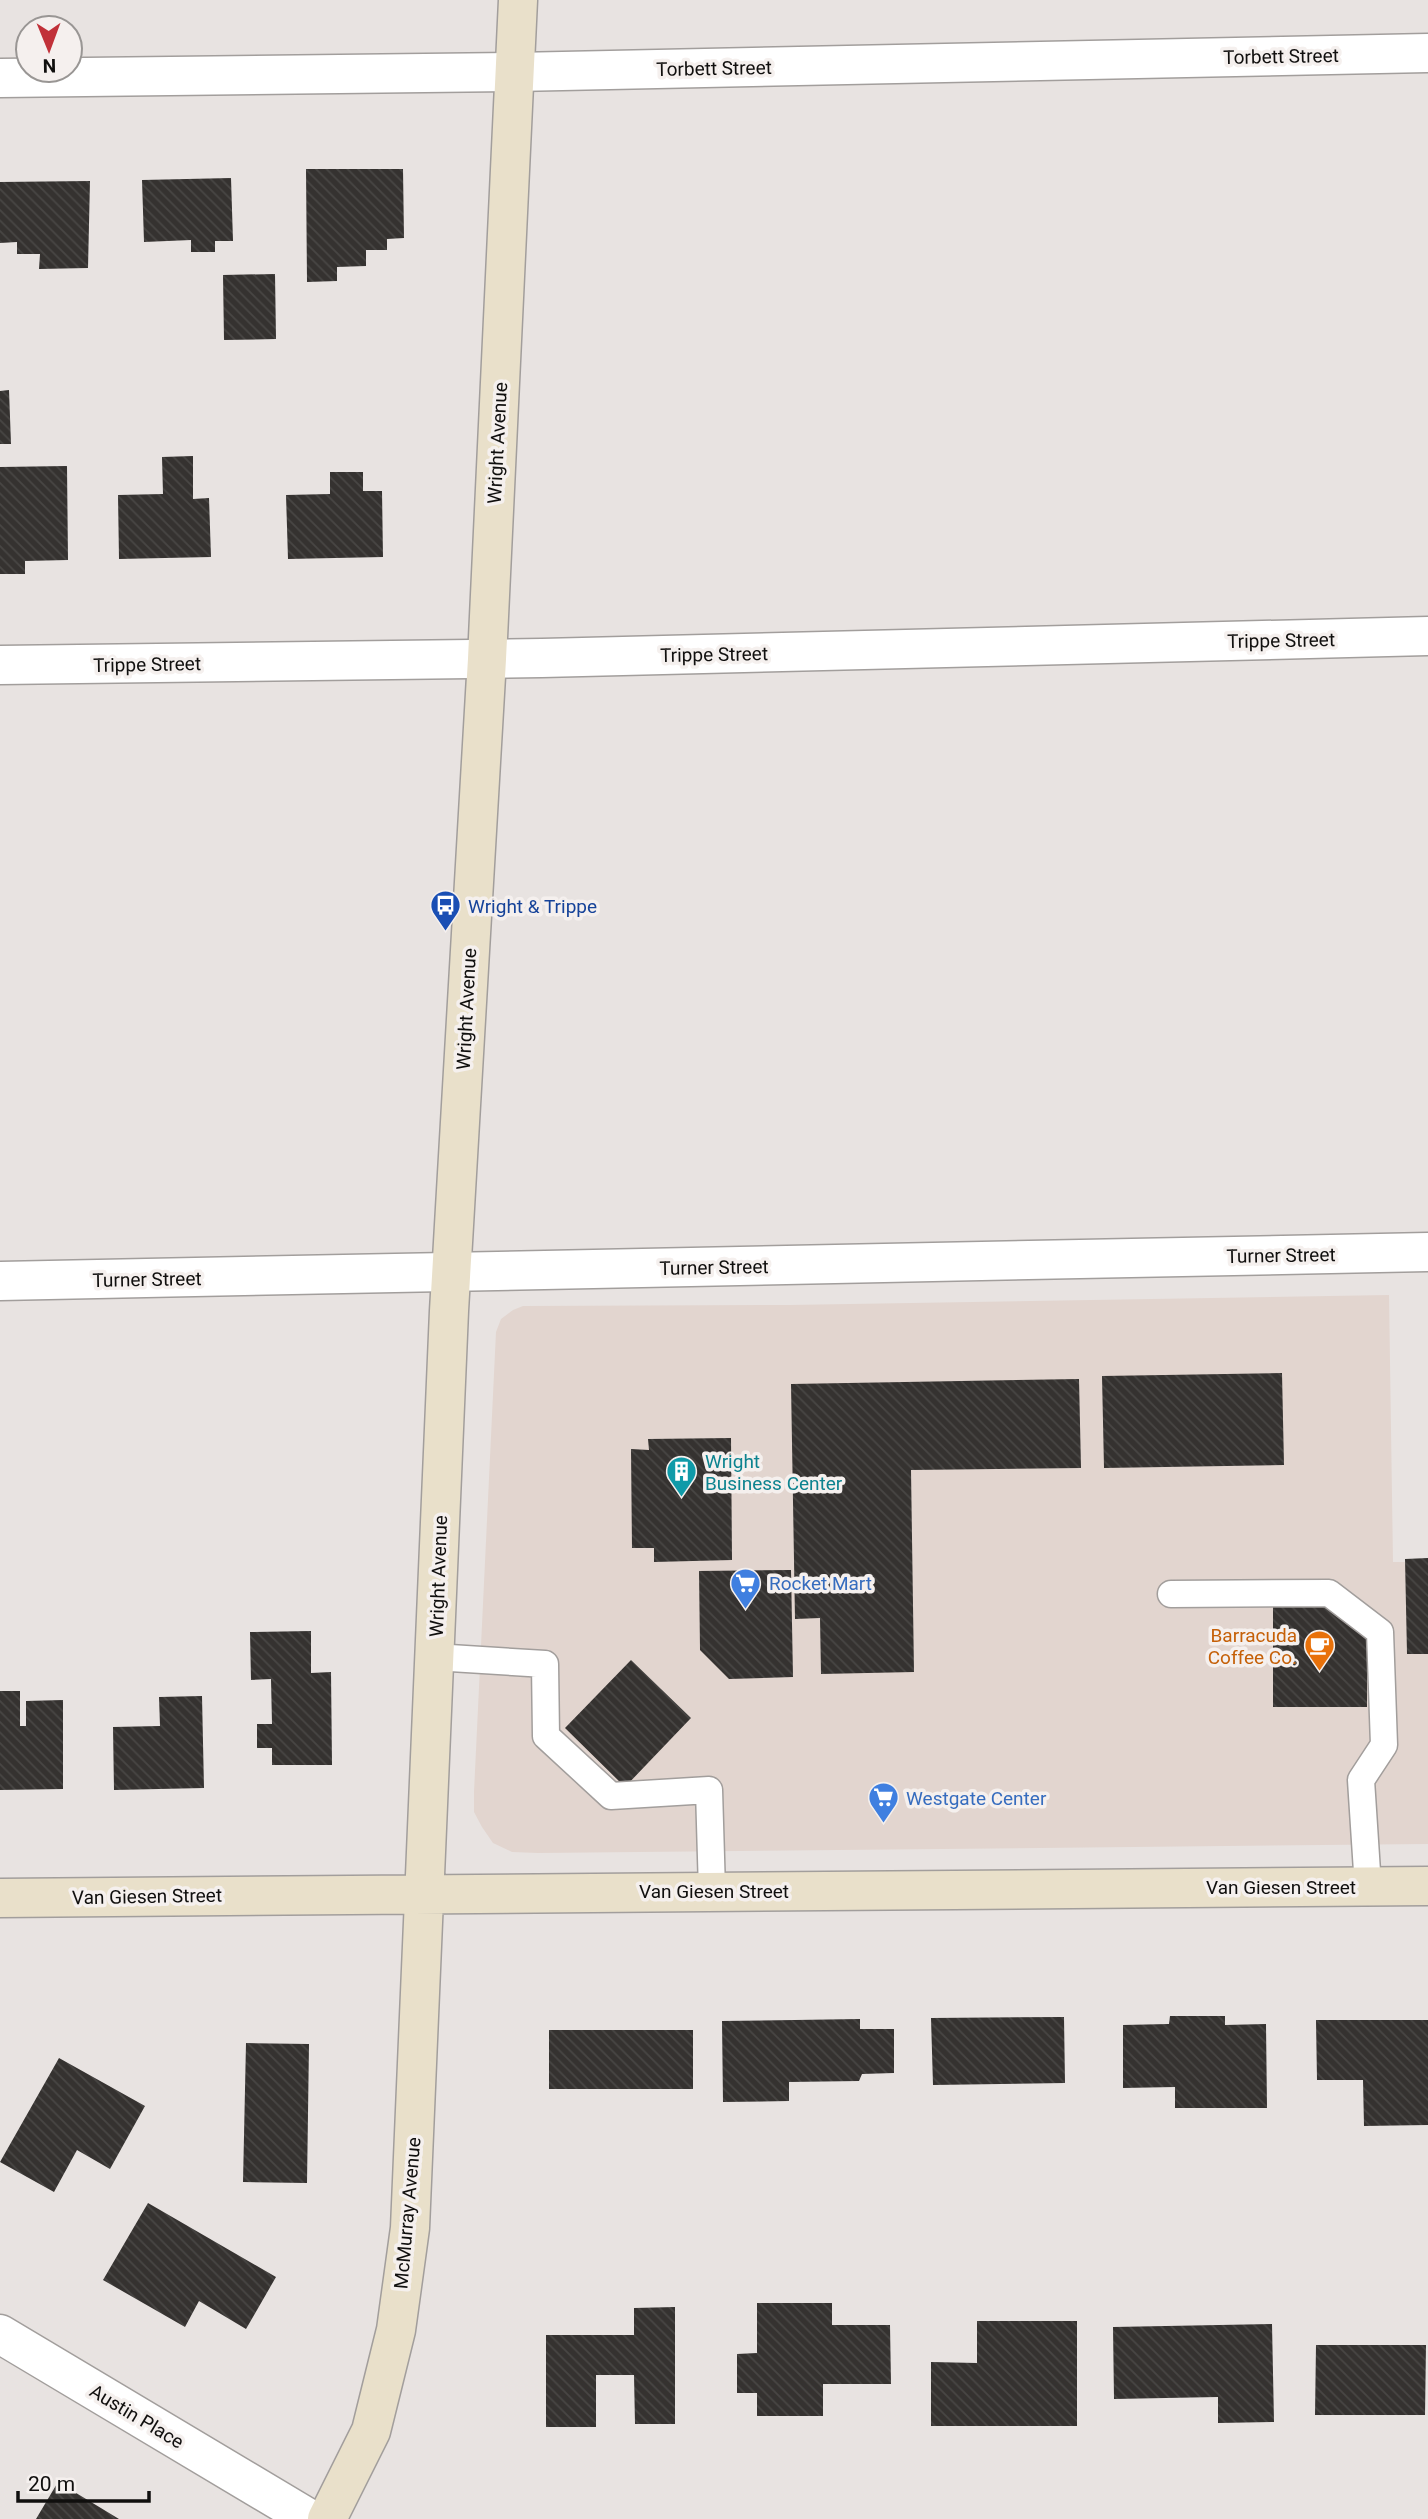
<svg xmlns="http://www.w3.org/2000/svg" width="1428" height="2519" font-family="Roboto,sans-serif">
	<defs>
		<pattern id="building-back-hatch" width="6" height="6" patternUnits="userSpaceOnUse" patternTransform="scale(1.75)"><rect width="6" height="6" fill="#353230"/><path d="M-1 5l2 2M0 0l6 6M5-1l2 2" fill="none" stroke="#484644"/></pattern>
	</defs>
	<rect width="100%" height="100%" fill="#e8e3e1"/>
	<path fill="#e2d5cf" d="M1389,1295L1393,1562H1428V1844L538,1853L512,1852L493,1843L482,1827L474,1812V1792L496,1332L501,1319L513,1310L523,1306L789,1305Z"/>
	<path fill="url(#building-back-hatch)" d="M306,169H403L404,238L387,239V250H366V266L337,267V281L307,282Z
		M231,178L233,241H215V252H191V240L144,242L142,180Z
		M90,181L88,268L39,269L40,254H17V242L0,243V182Z
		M275,274L276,339L224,340L223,275Z
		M9,390L11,444H0V391Z
		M193,456V499L209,498L211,557L119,559L118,495L163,494L162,457Z
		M67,466L68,560L25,561V574H0V467Z
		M330,472H363V491H382L383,557L288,559L286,495L330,494Z
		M1282,1373L1284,1465L1104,1468L1102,1376Z
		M1079,1379L1081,1468L911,1470L914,1672L821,1674L820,1618L795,1619L791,1384Z
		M731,1438L732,1560L654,1562V1548H632L631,1449L649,1450L648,1439Z
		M1428,1558V1654H1407L1405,1559Z
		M791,1570L793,1677L729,1679L700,1650L699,1571Z
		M1273,1604H1332L1367,1640V1707H1273Z
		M311,1631V1673L331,1672L332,1765H272V1748H257V1724H272L271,1679L251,1680L250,1632Z
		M631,1660L691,1718L625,1787L565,1728Z
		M0,1691H20V1726H26V1701L63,1700V1789L0,1790Z
		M202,1696L204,1788L114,1790L113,1727L160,1726L159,1697Z
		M1170,2016H1225V2025L1266,2024L1267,2108H1175V2087L1123,2088V2025L1169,2024Z
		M1064,2017L1065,2083L933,2085L931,2018Z
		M860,2019V2029H894V2073L862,2074L859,2081L789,2082V2101L723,2102L722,2021Z
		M1316,2020H1428V2125L1364,2126L1363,2080H1317Z
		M549,2030H693V2089H549Z
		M246,2043L309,2044L307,2183L243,2182Z
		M59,2058L145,2106L110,2169L77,2150L54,2192L0,2162Z
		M148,2203L276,2277L246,2329L199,2301L185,2327L103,2280Z
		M757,2303H832V2325H890L891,2384H823V2416H757V2393H737V2354L757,2353Z
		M675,2307V2424H635L634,2375H596V2427H546V2335H634V2308Z
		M977,2321H1077V2426H931V2362L977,2363Z
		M1272,2324L1274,2422L1218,2423V2397L1114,2399L1113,2327Z
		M1316,2345H1426L1425,2415H1315Z
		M58,2482L119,2519H36Z"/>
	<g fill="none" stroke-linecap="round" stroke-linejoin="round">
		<defs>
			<path id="lane" d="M1171,1594L1329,1593L1380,1632L1384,1745L1361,1780L1368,1887
				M434,1657L545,1664L546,1736L611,1796L709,1790L712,1891"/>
			<path id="street" d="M0,78L515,72L1428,53
				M0,665L542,658L1428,636
				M0,1281L1428,1252
				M0,2334L310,2519"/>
			<path id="secondary" d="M0,1898L1428,1886
				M327,2519L371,2431L396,2330L410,2228L449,1311L487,659L518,0"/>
		</defs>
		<use href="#lane" stroke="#a29e9c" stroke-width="29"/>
		<use href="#street" stroke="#a29e9c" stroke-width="41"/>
		<use href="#secondary" stroke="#a29e9c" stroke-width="41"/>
		<use href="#lane" stroke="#fff" stroke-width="26"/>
		<use href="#street" stroke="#fff" stroke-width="38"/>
		<use href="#secondary" stroke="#e9e0ca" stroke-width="38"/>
	</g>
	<defs>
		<symbol id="bus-pin" viewBox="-11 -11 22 30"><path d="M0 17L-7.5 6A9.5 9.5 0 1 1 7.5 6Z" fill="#1a4fb4" stroke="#f5f0ee"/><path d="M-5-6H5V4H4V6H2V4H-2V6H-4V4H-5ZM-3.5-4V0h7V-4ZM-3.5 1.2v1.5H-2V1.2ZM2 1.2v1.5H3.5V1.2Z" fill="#fff"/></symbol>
		<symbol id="building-pin" viewBox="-11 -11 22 30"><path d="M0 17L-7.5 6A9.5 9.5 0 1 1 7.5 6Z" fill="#0f9aa8" stroke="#f5f0ee"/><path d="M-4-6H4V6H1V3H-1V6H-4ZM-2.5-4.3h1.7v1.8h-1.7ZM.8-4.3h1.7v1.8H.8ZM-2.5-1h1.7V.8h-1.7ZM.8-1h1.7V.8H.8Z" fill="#fff"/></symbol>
		<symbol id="supermarket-pin" viewBox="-11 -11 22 30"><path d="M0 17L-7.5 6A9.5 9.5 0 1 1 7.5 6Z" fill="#3f7fe0" stroke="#f5f0ee"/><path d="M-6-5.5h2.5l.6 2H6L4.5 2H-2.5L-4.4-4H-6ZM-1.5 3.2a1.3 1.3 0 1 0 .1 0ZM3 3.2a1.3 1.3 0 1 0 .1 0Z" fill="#fff"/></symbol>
		<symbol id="cafe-pin" viewBox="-11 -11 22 30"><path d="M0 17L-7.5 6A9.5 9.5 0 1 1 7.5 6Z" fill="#e8710a" stroke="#f5f0ee"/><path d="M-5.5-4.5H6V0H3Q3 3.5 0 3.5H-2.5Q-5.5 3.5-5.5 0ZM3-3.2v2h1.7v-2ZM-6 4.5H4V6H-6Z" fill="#fff"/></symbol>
	</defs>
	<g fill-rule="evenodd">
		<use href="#bus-pin" x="428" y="888" width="35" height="47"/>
		<use href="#building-pin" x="664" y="1454" width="35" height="47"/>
		<use href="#supermarket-pin" x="728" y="1566" width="35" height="47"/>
		<use href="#cafe-pin" x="1302" y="1628" width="35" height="47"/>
		<use href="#supermarket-pin" x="866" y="1780" width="35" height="47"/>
	</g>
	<g text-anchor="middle" stroke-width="7" stroke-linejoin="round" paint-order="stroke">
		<g font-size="19" fill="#100f0e" stroke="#f5f0ee">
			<text transform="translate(1281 56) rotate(-1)" y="7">Torbett Street</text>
			<text transform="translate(714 68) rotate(-1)" y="7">Torbett Street</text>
			<text transform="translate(497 443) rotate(-87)" y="7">Wright Avenue</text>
			<text transform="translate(1281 640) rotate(-1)" y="7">Trippe Street</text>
			<text transform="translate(714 654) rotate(-1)" y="7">Trippe Street</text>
			<text transform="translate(147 664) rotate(-1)" y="7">Trippe Street</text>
			<text transform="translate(466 1009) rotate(-87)" y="7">Wright Avenue</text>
			<text transform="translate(1281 1255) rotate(-1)" y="7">Turner Street</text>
			<text transform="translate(714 1267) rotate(-1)" y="7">Turner Street</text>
			<text transform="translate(147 1279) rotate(-1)" y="7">Turner Street</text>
			<text transform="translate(438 1576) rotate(-88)" y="7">Wright Avenue</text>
			<text x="1281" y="1894">Van Giesen Street</text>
			<text x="714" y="1898">Van Giesen Street</text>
			<text transform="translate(147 1896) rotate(-1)" y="7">Van Giesen Street</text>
			<text transform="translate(407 2213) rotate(-85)" y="7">McMurray Avenue</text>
			<text transform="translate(137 2416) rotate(31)" y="7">Austin Place</text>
		</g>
		<g font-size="19" fill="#164399" stroke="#f5f0ee" text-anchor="start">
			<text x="468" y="913">Wright &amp; Trippe</text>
		</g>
		<g font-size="19" fill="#0d838f" stroke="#f5f0ee" text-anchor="start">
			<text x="705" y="1468">Wright<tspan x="705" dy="22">Business Center</tspan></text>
		</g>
		<g font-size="19" fill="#366cbe" stroke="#f5f0ee" text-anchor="start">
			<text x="769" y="1590">Rocket Mart</text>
			<text x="906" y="1805">Westgate Center</text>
		</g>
		<g font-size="19" fill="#c56008" stroke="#f5f0ee" text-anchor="end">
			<text x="1297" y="1642">Barracuda<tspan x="1297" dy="22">Coffee Co.</tspan></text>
		</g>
	</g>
	<g transform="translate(49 49) rotate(179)"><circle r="33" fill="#f5f0ee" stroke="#999694" stroke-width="2"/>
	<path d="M0-5L12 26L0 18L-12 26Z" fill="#c13139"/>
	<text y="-10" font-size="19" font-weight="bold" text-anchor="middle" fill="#100f0e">N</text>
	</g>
	<path d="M18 2491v10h131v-10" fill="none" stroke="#100f0e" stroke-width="3.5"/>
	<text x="28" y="2491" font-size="21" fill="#100f0e" stroke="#f5f0ee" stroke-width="5" paint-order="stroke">20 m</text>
</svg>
